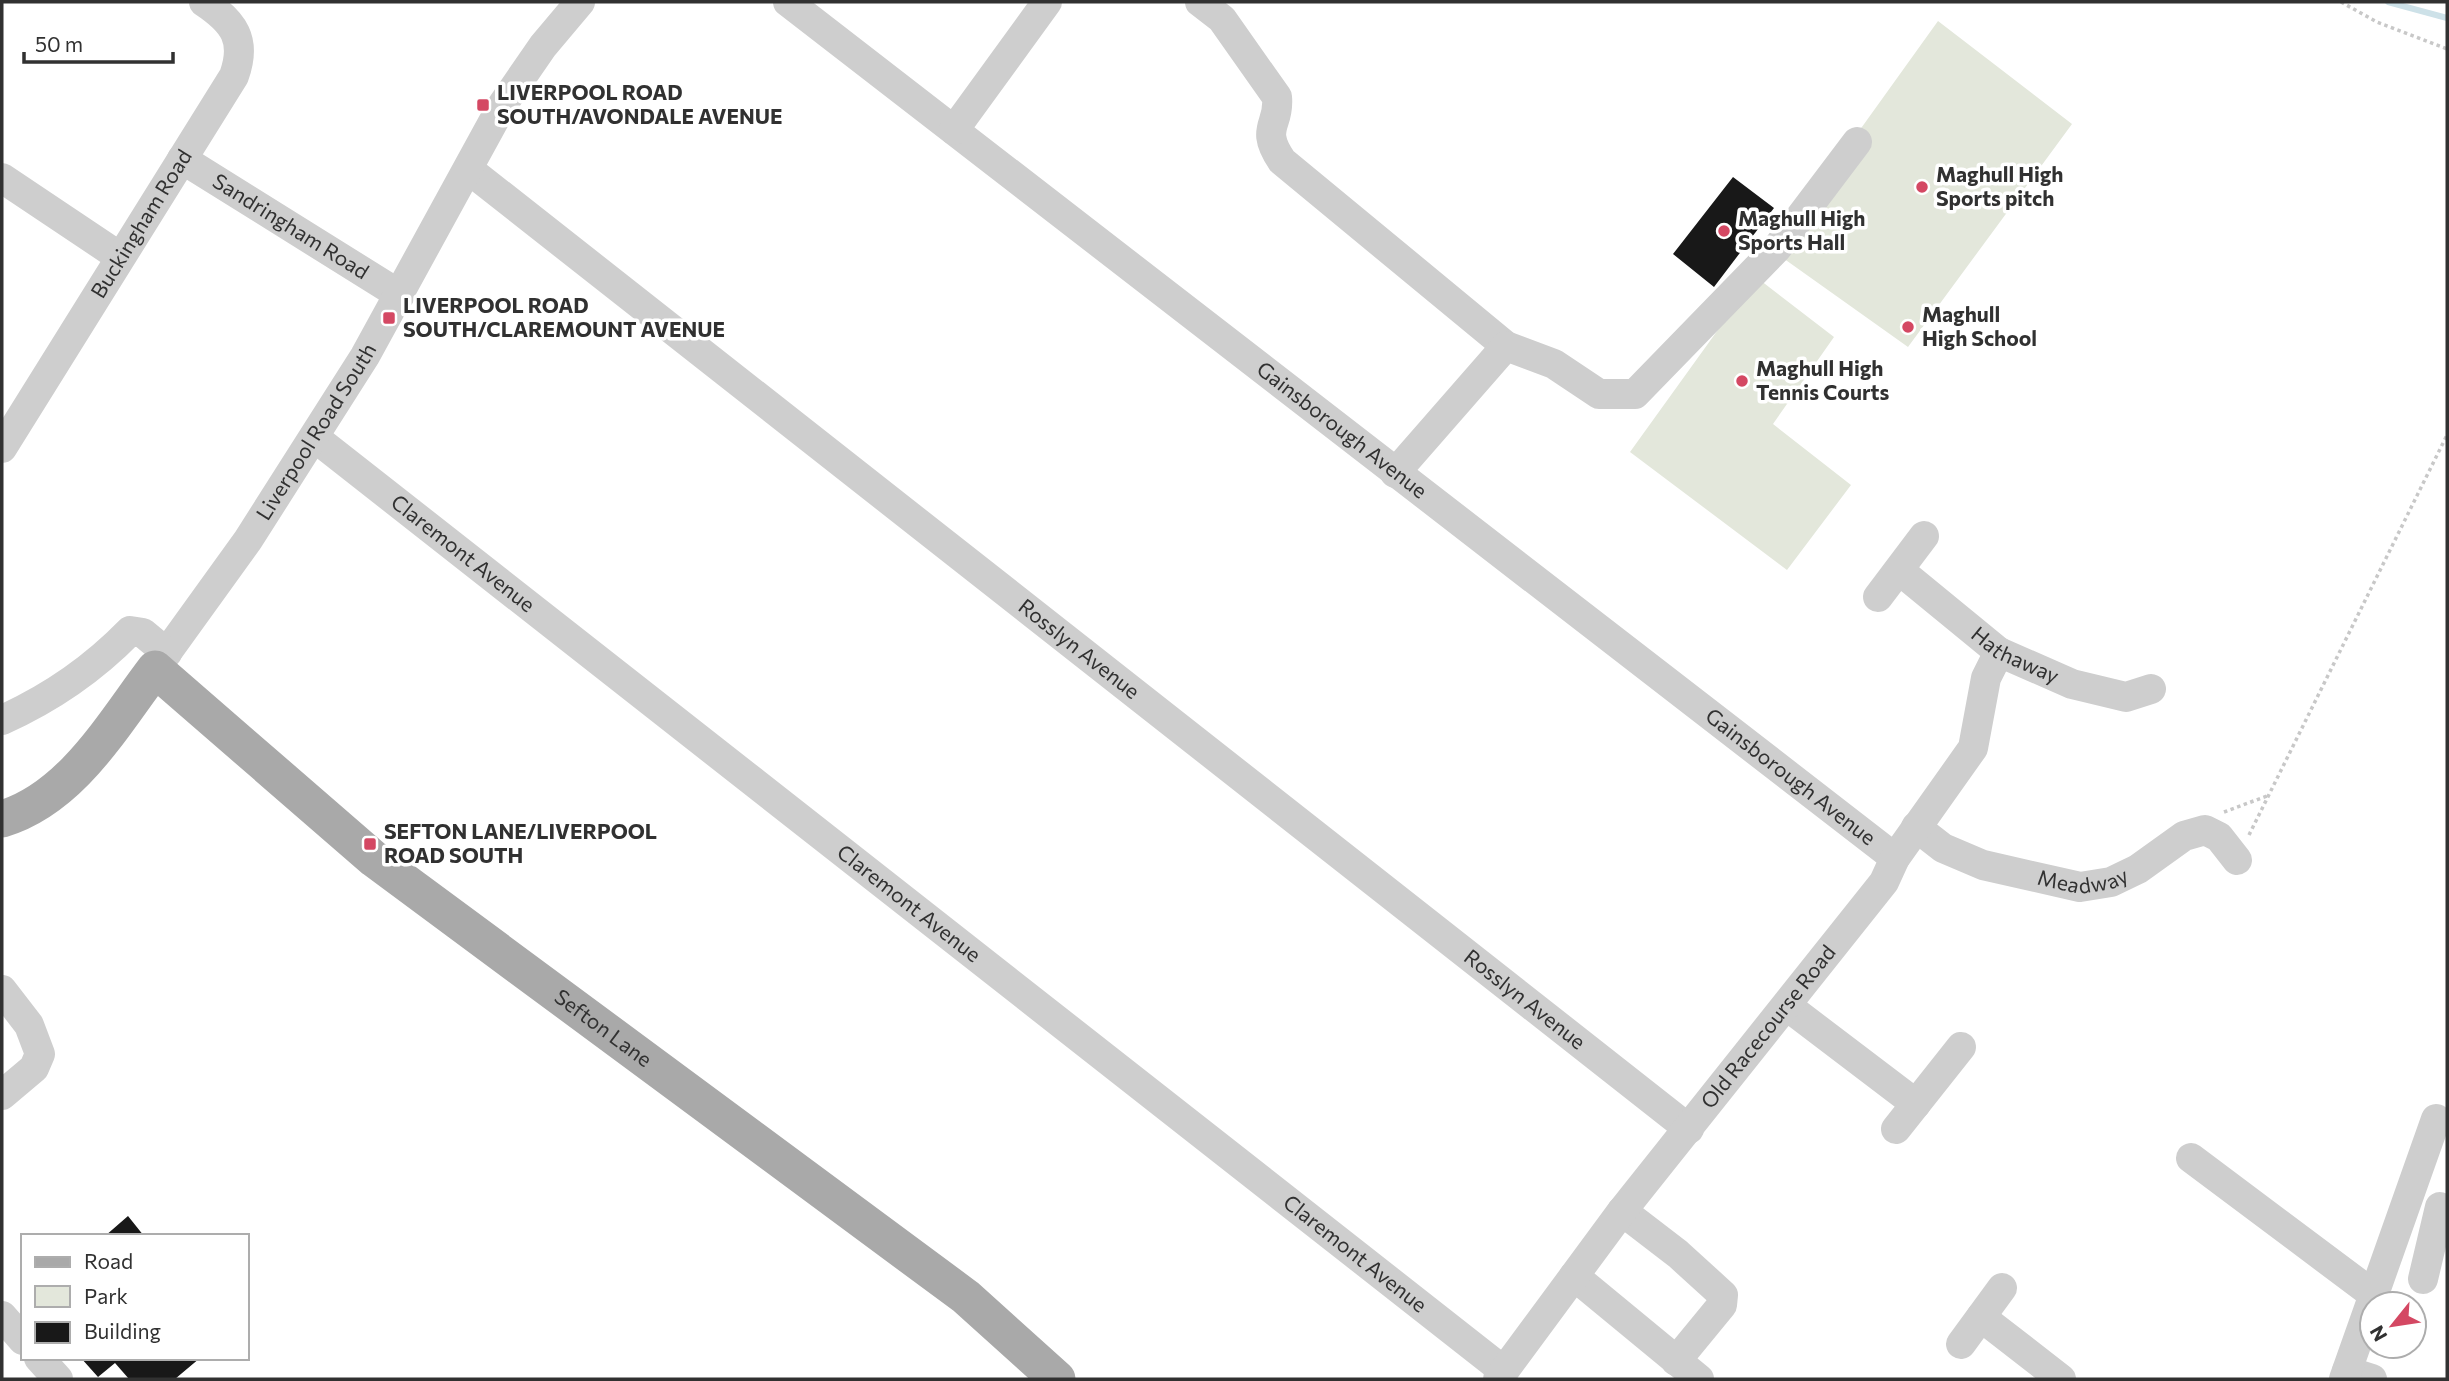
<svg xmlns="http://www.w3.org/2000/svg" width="2449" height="1381" font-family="Commissioner,sans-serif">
	<rect width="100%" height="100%" fill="#fff"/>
	<path fill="#e3e7db" d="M1938,21L2072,124L1908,347L1773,251Z
		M1756,277L1834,337L1773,424L1851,485L1787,570L1630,452Z"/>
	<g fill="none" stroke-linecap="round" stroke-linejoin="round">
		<path stroke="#cde1e8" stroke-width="6" d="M2388,2L2447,18"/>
	</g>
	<path fill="#181818" d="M1733,177L1774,208L1714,287L1673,254Z
		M128,1216L144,1236H105Z
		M81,1358H200L175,1379H129L115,1363L98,1377Z"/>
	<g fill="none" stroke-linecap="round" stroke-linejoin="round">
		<path stroke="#c8c8c8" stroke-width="3.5" stroke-dasharray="3.5 3.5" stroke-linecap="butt" d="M2341,2L2377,22L2447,49
			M2224,812L2267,796
			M2249,835L2447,435"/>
		<g stroke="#cecece" stroke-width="30">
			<path id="s1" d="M788,2L1895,858"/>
			<path d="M1200,2L1222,19L1277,97C1280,126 1259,127 1282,161L1506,346"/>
			<path d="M954,130L1047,2"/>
			<path id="s2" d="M182,159L400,295"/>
			<path id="s3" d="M468,169L1689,1129"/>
			<path d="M2,178L120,257"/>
			<path id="s4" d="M314,437L1504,1371"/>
			<path id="s5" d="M2,448L234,76C247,40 234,22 204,2"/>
			<path d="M1395,473L1506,346L1554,364L1599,394H1635L1777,248L1857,142"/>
			<path id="s6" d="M1899,570L1999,652L2072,684L2126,697L2151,689"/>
			<path d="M1878,597L1924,536"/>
			<path id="s7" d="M155,669L248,540L365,356L503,104L543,46L580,2"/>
			<path d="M2,720C51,698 92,670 130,631L143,633L167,653"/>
			<path id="s8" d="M1916,827L1943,848L1983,865L2080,887L2111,882L2138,869L2184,836L2205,830L2219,837L2237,860"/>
			<path d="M2,990L29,1025L40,1054L34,1068L2,1095"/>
			<path d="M1787,1006L1916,1104"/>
			<path d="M1896,1129L1961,1047"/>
			<path d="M2191,1158L2374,1295"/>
			<path d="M1622,1211L1678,1254L1723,1295L1722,1305L1676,1361"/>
			<path d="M1574,1276L1699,1379"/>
			<path d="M2423,1279L2440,1207"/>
			<path d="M2,1316L23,1340"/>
			<path d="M1981,1317L2061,1379"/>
			<path d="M1961,1344L2002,1288"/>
			<path d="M39,1358L58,1379"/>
			<path d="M2347,1371L2372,1379"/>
			<path id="s9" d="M1498,1379L1622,1211L1884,882L1895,858L1973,748L1986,678L1999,652"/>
			<path d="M2344,1379L2436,1119"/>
		</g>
		<path stroke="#a9a9a9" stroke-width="37" id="s10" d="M2,819C72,798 113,724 155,669L374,859L966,1297L1057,1379"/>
	</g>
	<g fill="#d44863" stroke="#fff" stroke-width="2.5">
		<rect x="476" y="98" width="14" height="14" rx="3.5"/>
		<circle cx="1922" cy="187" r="7"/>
		<circle cx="1724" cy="231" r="7"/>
		<rect x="382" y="311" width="14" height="14" rx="3.5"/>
		<circle cx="1908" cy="327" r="7"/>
		<circle cx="1742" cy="381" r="7"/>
		<rect x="363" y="837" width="14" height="14" rx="3.5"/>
	</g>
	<g text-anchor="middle" stroke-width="7" stroke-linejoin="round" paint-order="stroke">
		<g font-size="21" font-weight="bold" fill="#313131" stroke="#fff" text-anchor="start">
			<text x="497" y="100">LIVERPOOL ROAD<tspan x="497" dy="24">SOUTH/AVONDALE AVENUE</tspan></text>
			<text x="1936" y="182">Maghull High<tspan x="1936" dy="24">Sports pitch</tspan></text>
			<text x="1738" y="226">Maghull High<tspan x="1738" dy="24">Sports Hall</tspan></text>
			<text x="403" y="313">LIVERPOOL ROAD<tspan x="403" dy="24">SOUTH/CLAREMOUNT AVENUE</tspan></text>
			<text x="1922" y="322">Maghull<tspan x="1922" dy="24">High School</tspan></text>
			<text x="1756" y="376">Maghull High<tspan x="1756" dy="24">Tennis Courts</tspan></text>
			<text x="384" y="839">SEFTON LANE/LIVERPOOL<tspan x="384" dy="24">ROAD SOUTH</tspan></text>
		</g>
		<g font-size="21" fill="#313131" stroke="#fff">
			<text dy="7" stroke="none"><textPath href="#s5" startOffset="264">Buckingham Road</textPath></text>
			<text dy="7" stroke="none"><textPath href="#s2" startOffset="128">Sandringham Road</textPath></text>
			<text dy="7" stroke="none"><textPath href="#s1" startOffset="700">Gainsborough Avenue</textPath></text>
			<text dy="7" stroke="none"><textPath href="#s7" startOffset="287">Liverpool Road South</textPath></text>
			<text dy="7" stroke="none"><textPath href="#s4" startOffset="189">Claremont Avenue</textPath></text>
			<text dy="7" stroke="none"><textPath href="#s3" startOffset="777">Rosslyn Avenue</textPath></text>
			<text dy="7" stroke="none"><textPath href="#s6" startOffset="145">Hathaway</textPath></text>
			<text dy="7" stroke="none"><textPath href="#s1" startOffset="1267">Gainsborough Avenue</textPath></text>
			<text dy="7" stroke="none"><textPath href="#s8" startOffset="180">Meadway</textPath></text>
			<text dy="7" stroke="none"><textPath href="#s4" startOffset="756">Claremont Avenue</textPath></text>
			<text dy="7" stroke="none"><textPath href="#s3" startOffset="1344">Rosslyn Avenue</textPath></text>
			<text dy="7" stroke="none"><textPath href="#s9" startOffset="444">Old Racecourse Road</textPath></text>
			<text dy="7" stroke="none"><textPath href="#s10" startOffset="793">Sefton Lane</textPath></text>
			<text dy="7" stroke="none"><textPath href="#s4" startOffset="1323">Claremont Avenue</textPath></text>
		</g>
	</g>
	<rect width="2449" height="1381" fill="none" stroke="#313131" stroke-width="7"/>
	<rect x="21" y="1234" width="228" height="126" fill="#ffffff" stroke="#adadad" stroke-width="2"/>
	<rect x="35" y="1257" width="35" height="10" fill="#a9a9a9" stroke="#adadad" stroke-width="2"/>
	<text x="84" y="1269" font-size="21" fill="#313131">Road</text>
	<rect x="35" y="1286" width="35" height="21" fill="#e3e7db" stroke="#adadad" stroke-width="2"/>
	<text x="84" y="1304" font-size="21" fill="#313131">Park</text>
	<rect x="35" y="1322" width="35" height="21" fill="#181818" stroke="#adadad" stroke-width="2"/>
	<text x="84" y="1339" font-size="21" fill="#313131">Building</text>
	<g transform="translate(2393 1325) rotate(240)"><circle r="33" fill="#ffffff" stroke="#adadad" stroke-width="2"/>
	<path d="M0-5L12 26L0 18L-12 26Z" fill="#d44863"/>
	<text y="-10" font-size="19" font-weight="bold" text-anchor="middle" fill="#313131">N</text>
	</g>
	<path d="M24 52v10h149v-10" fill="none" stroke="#313131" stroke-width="3.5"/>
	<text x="35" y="52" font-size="21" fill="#313131" stroke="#ffffff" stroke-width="5" paint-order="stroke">50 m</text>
</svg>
